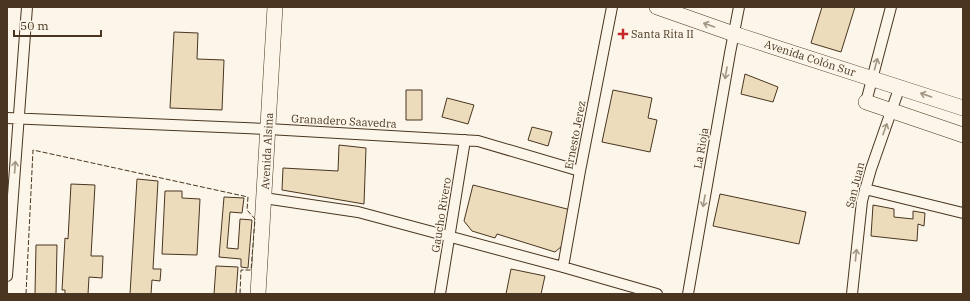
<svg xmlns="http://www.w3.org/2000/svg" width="970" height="301" font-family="'IBM Plex Serif',serif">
	<rect width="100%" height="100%" fill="#fbf6e9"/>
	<path fill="#ecdcbc" stroke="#4a3520" d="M822,7H855L841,52L811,43Z
		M174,32L198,33L197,59L224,60L222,110L170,108Z
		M745,74L778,87L773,102L741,94Z
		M406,90H422V120H406Z
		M613,90L652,98L648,118L657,120L650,152L602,142Z
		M447,98L474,105L468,124L442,117Z
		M532,127L552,132L548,146L528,140Z
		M339,145L366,148L364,204L282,190L283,168L338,171Z
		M137,179L158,181L153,269H161L160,281L152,280L151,294H130Z
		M71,184L95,185L91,256H103L102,278L89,277L88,294H65V290H62L65,238L68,239Z
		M473,185L571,210L562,246L555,252L497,234L495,238L472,231L464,221Z
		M165,191H182V198L200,199L197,255L162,254Z
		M720,194L806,212L799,244L713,226Z
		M224,197L244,198L242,213L230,212L227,248L238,249L240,219L252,220L248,268L241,267V259L219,257Z
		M873,205L894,209V217L913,219V211L925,213L924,226L918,224L917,241L871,236Z
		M36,245H57L56,294H35Z
		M216,266L238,267L236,294H214Z
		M511,269L545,276L541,294H506Z"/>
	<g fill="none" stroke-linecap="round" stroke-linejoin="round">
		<defs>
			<path id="street" d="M866,102L891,7
				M7,118L268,129L478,141L580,171
				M865,189L963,213
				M264,198L358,212L563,267L657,294
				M563,267L580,171L612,7
				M7,276L27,7
				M440,294L465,140
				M688,294L730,53L739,7
				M852,294L862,201L871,169L900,86"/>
			<path id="secondary" d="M657,7L734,34L963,108
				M866,102L963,135
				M258,294L275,7"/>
		</defs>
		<use href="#street" stroke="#4a3520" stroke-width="12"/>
		<use href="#secondary" stroke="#4a3520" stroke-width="16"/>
		<use href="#street" stroke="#fbf6e9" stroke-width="10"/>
		<use href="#secondary" stroke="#fbf6e9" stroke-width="15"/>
		<path stroke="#4a3520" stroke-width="1" stroke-dasharray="5 2" stroke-linecap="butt" d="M26,294L33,150L248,197L247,210L255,219L251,270H241L240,294"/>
	</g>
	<defs><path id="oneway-shaft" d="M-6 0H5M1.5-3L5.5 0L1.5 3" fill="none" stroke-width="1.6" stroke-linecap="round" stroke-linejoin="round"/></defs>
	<g stroke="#a29684">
		<use href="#oneway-shaft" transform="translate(709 25) rotate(-161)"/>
		<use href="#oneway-shaft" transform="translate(876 64) rotate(-75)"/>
		<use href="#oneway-shaft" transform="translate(726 73) rotate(100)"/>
		<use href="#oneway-shaft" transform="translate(926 95) rotate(-161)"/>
		<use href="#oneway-shaft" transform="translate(885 129) rotate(-70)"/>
		<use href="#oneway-shaft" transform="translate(15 167) rotate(-86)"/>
		<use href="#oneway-shaft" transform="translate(704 201) rotate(100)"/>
		<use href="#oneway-shaft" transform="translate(856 255) rotate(-84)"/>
	</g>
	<path fill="#c62828" stroke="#fbf6e9" stroke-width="1.5" d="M621 28h4v4h4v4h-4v4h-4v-4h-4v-4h4z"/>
	<g text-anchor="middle" stroke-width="3" stroke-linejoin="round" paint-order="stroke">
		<g font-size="11" fill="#4a3520" stroke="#fbf6e9" text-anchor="start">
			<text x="631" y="38">Santa Rita II</text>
		</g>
		<g font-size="11" fill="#4a3520" stroke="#fbf6e9">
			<text transform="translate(810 58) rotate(18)" y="4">Avenida Colón Sur</text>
			<text transform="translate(344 121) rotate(3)" y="4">Granadero Saavedra</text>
			<text transform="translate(575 135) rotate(-79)" y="4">Ernesto Jerez</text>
			<text transform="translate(701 148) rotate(-80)" y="4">La Rioja</text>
			<text transform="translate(267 151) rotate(-87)" y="4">Avenida Alsina</text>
			<text transform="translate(855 185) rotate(-76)" y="4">San Juan</text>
			<text transform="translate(441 215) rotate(-81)" y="4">Gaucho Rivero</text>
		</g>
	</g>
	<rect width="970" height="301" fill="none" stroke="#4a3520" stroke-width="16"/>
	<path d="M14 30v6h87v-6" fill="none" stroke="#4a3520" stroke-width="2"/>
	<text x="20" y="30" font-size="12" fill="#4a3520" stroke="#fbf6e9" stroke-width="3" paint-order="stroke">50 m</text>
</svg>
